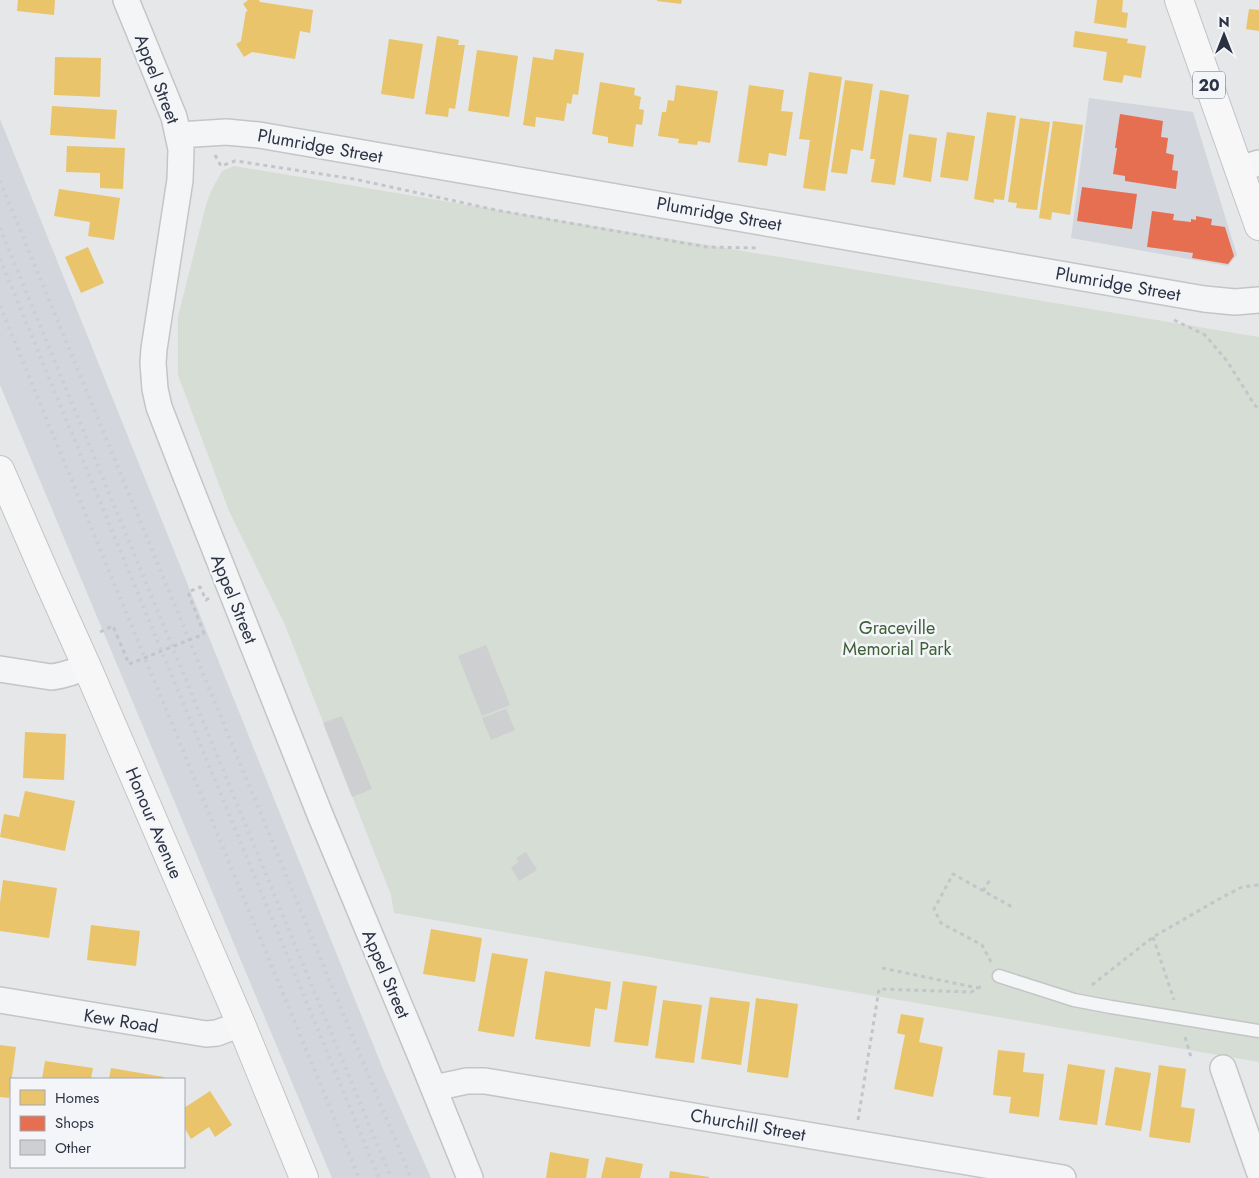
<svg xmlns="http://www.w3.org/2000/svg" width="1259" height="1178" font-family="Jost,sans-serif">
	<rect width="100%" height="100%" fill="#e5e7e9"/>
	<path fill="#d3d6dc" d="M1089,98L1193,112L1237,255L1228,266L1071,238Z
		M0,119L383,1069L431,1178H332L0,385Z"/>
	<path fill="#d5ddd5" d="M234,166L1259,337V1062L394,913L391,895L285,625L229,511L178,375V317L206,205L211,191L222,171Z"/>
	<path fill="#e9c46a" d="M18,0H55L54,15L17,11Z
		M248,0H259L260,2L313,10L310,33L300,31L295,59L252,52L244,57L236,44L241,41L246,11H248L243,4Z
		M657,0H682L681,4L657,1Z
		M1097,0H1123L1122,12L1128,13L1126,28L1094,23Z
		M1249,9L1259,10V31L1246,29Z
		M1075,31L1128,39L1127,43L1146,46L1141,78L1124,75L1122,83L1103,80L1107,52L1073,47Z
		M437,36L459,40L458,45H465L455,109L449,108L448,117L425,114Z
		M389,39L423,44L414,99L381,94Z
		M555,49L584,53L578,95L573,94L571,104L567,103L564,121L536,117L535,127L523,125L533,57L553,60Z
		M477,50L518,56L509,117L468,111Z
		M55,57L101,58L100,97L54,95Z
		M809,72L842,77L825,191L803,188L810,140L799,139Z
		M845,80L873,84L863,151L851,149L847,174L831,172Z
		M600,82L635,88L634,95L641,97L639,109L644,110L642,125L636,124L633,147L608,143V137L592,134Z
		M676,85L718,91L710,143L698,141L697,145L678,143L679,139L658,136L662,112H666L668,100L674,101Z
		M749,85L784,90L781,111L793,112L786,156L769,153L767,166L738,162Z
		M880,90L909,95L895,185L871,182L875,159H870Z
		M52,106L117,110L115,139L50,135Z
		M987,112L1016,116L1004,200L994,199V203L974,199Z
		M1020,118L1050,122L1037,210L1016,208L1017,203L1008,202Z
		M1053,121L1083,125L1070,215L1052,212L1051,220L1039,218Z
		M947,132L975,136L968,181L940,177Z
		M909,134L937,138L931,182L903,177Z
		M67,146L125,148L123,189L100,188V173L66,172Z
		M59,189L120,198L114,240L88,236L90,222L54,216Z
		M88,247L104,283L81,293L65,257Z
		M25,732L66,734L64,780L23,778Z
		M25,791L75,801L65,851L0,837L4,814L19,817Z
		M3,880L57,888L49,938L0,931V903Z
		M91,925L140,931L136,966L87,960Z
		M431,929L482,938L475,982L423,974Z
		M492,953L528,959L514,1037L478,1031Z
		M545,971L611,982L607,1010L595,1008L590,1047L535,1039Z
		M623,981L657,986L648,1046L614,1042Z
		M710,997L750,1002L741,1065L701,1059Z
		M756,998L798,1004L788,1078L747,1072Z
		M663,1000L702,1005L694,1063L655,1058Z
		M901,1014L924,1018L919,1042L943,1047L933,1097L894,1089L905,1035L897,1033Z
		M0,1045L16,1047L9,1098L0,1097Z
		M998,1050L1025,1053L1023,1072L1044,1074L1039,1117L1009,1113L1011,1097L993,1095Z
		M45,1061L93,1068L91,1079H42Z
		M1068,1064L1105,1070L1097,1125L1059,1120Z
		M1159,1065L1186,1069L1181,1107L1195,1109L1190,1143L1149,1137Z
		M1115,1067L1151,1073L1141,1131L1105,1125Z
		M111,1068L164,1077L163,1079H109Z
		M210,1091L232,1125L215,1137L209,1127L191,1139L184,1127V1108Z
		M550,1152L589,1159L586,1178H546Z
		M606,1157L643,1164L640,1178H601Z
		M670,1171L709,1177V1178H669Z"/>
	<path fill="#e76f51" d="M1120,114L1163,121L1161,137L1168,138L1166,153L1174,155L1172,170L1178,171L1176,189L1125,181V176L1113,174L1117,148H1115Z
		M1082,187L1137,194L1132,229L1077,221Z
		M1152,211L1174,214L1173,220L1191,222V219L1196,220V216L1212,219L1211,225L1225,227L1234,256L1228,264L1192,258L1193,253L1147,247Z"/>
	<path fill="#cdcfd1" d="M486,645L510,705L482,716L458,656Z
		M506,709L515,730L491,740L482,718Z
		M342,716L372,789L352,797L323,723Z
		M526,852L537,870L519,881L511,867L519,862L516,858Z"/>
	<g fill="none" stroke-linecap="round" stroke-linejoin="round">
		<defs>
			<path id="lane" d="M999,976L1074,1000L1111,1007L1259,1031"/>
			<path id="street" d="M126,0L174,117L181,149L180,180L154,349L153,363L155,389L159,407L183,469L321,817L421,1057L470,1178
				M179,135L226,132L259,135L1204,299L1235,302L1259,300
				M1239,169L1259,163
				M0,669L51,677C64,676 75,671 87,667
				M0,1000L206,1034L217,1033L241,1024
				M1223,1068L1259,1171
				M434,1088L467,1081H485L1063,1178"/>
			<path id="secondary" d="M0,470L47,578L87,667L241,1024L304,1178"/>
			<path id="primary" d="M1179,0L1259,226"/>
		</defs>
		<use href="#lane" stroke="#c3c5c7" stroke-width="15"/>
		<use href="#street" stroke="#c3c5c7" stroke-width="28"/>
		<use href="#secondary" stroke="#c3c5c7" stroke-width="30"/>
		<use href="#primary" stroke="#c1c4c7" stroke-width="30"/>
		<path stroke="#c4c5c9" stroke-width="3" stroke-dasharray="4 4" stroke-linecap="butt" d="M215,155L221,166L235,161L243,162L354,179L501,211L707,247L759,248
			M1174,320L1205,335L1227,361L1254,404L1259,410
			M100,632L113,626L129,664
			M204,634L188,592L200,587L206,600L209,598
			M983,891L991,878
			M1153,937L1174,1000
			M991,962L982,945L941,923L934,909L953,874L1014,908
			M882,968L978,988
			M1092,985L1153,937L1219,899L1242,887L1259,885
			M1185,1037L1191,1057
			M858,1120L879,989L971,992L984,985"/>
		<use href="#lane" stroke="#f4f5f6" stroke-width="12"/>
		<use href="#street" stroke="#f4f5f6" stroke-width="25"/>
		<use href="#secondary" stroke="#f7f7f8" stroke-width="28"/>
		<use href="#primary" stroke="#f7f7f8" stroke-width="28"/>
		<path stroke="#cdced1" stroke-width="4" stroke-dasharray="2.5 5" stroke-linecap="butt" d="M0,181L411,1178
			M0,228L391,1178
			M0,259L379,1178
			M0,306L359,1178"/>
		<path stroke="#c4c5c9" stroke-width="3" stroke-dasharray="4 4" stroke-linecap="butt" d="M129,664L204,634"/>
	</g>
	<g text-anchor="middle" stroke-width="5" stroke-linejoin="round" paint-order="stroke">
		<rect fill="#f3f5f8" stroke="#676d79" stroke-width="1" x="1193" y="71.5" width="32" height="27" rx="4"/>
		<g font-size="16" font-weight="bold" fill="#2b3343">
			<text x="1209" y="91">20</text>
		</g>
		<g font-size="18" fill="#2b3343" stroke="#f3f5f8">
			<text transform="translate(157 79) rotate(69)" y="6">Appel Street</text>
			<text transform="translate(320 146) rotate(10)" y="6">Plumridge Street</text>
			<text transform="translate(719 214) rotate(10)" y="6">Plumridge Street</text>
			<text transform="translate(1118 284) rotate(10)" y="6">Plumridge Street</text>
			<text transform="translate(234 599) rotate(68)" y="6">Appel Street</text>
			<text transform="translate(154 823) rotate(67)" y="6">Honour Avenue</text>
			<text transform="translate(386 974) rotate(67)" y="6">Appel Street</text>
			<text transform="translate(121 1021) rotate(9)" y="6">Kew Road</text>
			<text transform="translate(748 1125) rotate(10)" y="6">Churchill Street</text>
		</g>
		<g font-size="18" fill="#3e5f38" stroke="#f3f5f8">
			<text x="897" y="634">Graceville<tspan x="897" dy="21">Memorial Park</tspan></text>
		</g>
	</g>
	<rect x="10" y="1078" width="175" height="90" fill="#f3f5f8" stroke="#a3a7b0"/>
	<rect x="20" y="1090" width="25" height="15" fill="#e9c46a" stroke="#a3a7b0"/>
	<text x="55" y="1103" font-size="15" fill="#2b3343">Homes</text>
	<rect x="20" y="1116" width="25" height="15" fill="#e76f51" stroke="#a3a7b0"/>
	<text x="55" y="1128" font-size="15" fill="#2b3343">Shops</text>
	<rect x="20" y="1140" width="25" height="15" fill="#cdcfd1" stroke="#a3a7b0"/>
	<text x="55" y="1153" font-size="15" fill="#2b3343">Other</text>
	<g transform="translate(1224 35)" stroke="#f3f5f8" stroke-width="4" paint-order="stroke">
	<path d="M0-4L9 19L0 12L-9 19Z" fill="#2b3343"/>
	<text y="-8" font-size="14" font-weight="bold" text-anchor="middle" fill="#2b3343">N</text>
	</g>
</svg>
